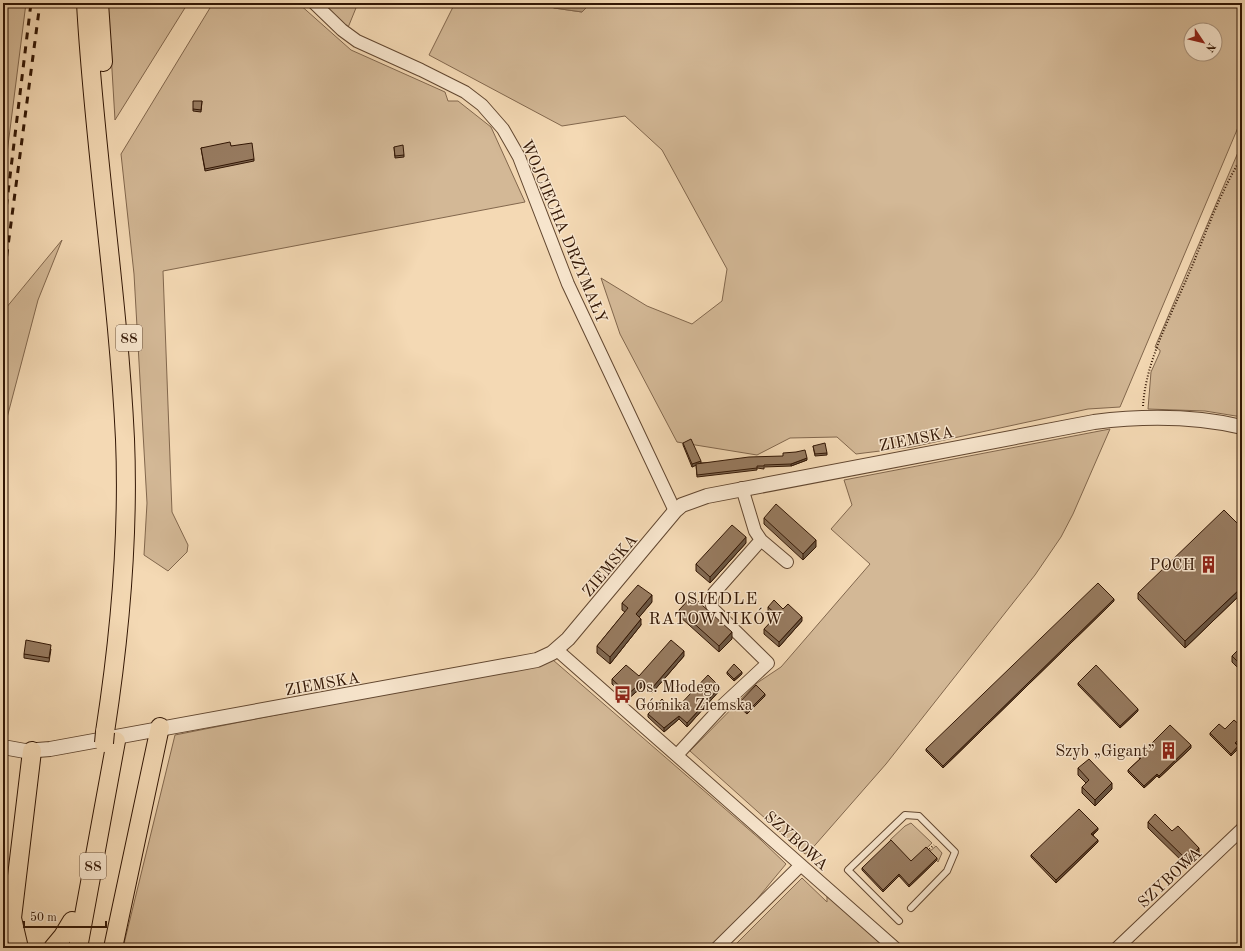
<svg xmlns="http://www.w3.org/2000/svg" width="1245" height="951" font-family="'Old Standard TT',serif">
	<rect width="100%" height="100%" fill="#f4d9b4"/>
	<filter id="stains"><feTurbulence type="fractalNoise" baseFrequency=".005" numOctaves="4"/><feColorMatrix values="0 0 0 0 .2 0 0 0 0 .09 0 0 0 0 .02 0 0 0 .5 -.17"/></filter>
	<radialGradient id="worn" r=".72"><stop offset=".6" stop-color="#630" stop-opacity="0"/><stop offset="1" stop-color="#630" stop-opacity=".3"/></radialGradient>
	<path fill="#d3b896" stroke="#82674d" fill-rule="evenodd" d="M3,3H26L3,185Z
		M108,3H188L115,120Z
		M213,3H298L351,50L445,92L448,101H458L491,127L525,202L163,271L172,512L188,545L187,552L168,571L144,555L147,503L134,274L121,154Z
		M320,3H358L347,30Z
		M455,3H546L554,8L582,12L591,3H1242V118L1120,407L1088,409L912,447L856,454L837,437L790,438L757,455L677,442L620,334L601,278L647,306L692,324L722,301L727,269L662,150L625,116L562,126L429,55ZM1191,30H1215V54H1191Z
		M1242,143V417L1205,411L1148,409L1151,372L1160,352V350L1155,347Z
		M62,240L38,300L3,433V331L6,308Z
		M1110,429L1073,514L1061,537L1035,575L886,764L809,852L805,854L690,751L757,683L781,667L870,564L831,529L852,505L844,480Z
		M553,660L761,840L786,864L757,899L710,948H123L175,735Z
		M911,823L932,843L911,863L890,840L905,826Z
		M936,846L942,853L938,862L929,852Z
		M802,878L827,902V896L886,948H732Z"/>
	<path fill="#b29778" stroke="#7f634a" d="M546,3H591L582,12L554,8Z"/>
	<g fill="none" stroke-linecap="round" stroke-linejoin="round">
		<defs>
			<path id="service" d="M899,921L848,870L905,815L919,816L955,852L947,871L911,908"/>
			<path id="minor" d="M314,3L342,30L357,41L421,70L465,92L482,105L503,129L519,157L568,284L675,511
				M761,540L787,562
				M557,650L895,948
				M677,755L724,704L768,663L713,609L711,601L714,593L761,540L755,531L742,488
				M717,948L801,865
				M1117,948L1242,829"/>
			<path id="tertiary" d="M3,747L25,751L50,749L537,660L552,653L568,639L675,511L682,505L707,496L1094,422C1142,416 1195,416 1242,427"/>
			<path id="primary" d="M86,3C94,149 118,293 125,439C129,537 120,635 105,732
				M99,3L103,62
				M19,948L12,918L32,751
				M53,948L63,936L72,921
				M78,948L116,741
				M113,948L160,727"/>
		</defs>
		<use href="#service" stroke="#624730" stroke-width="8"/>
		<use href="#minor" stroke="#624730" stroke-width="14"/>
		<use href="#tertiary" stroke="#624730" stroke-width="16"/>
		<use href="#primary" stroke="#321604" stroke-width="20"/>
		<path stroke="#321604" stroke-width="2" stroke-dasharray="1 2" stroke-linecap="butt" d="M1143,406C1146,359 1172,314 1190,271C1206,233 1220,192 1242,157
			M927,851L934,845"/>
		<use href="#service" stroke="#f8e6ce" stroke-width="6"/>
		<use href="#minor" stroke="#f8e6ce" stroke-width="12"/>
		<use href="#tertiary" stroke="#f8e6ce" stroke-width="14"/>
		<use href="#primary" stroke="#f4d9b4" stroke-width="18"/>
		<path stroke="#321604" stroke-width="3" stroke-dasharray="7 7" stroke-linecap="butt" d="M3,234L31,3
			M3,284L40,3"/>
		<defs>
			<path id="primary-bridge" d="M104,743L105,732"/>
		</defs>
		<use href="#primary-bridge" stroke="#321604" stroke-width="20" stroke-linecap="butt"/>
		<use href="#primary-bridge" stroke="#f4d9b4" stroke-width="18"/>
	</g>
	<path fill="#826a53" stroke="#321604" d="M202,101L201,112L193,111V109Z
		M231,146L254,159V161L205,171L201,148Z
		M394,147L404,155V157L395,158Z
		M683,443L701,463L807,460L791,466L764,467V469L757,468V470L697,477L696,465L692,467L683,445Z
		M813,446L827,453V455L815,456Z
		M764,518L816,547L803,560L764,524Z
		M1242,528V593L1185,648L1138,599V593Z
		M746,543L710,583L696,571V564Z
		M1114,601L943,768L926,751V749Z
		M652,602L639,617L641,625L610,664L597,653V646L625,612L622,610V603Z
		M768,607L783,609L802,621L779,647L764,634V629L775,618L768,611Z
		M679,610L732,639L719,652L679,616Z
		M1242,646V672L1232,662V656Z
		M51,649L49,662L24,658V654Z
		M684,656L652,693L643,686L628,699L612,684V679L639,676Z
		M727,672L742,674L734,681L727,674Z
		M1078,683L1138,711L1120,728L1078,685Z
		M720,690L687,727L679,719L664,732L648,717V714L674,711Z
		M765,696L747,714L738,706V704Z
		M1242,727V738L1236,744L1238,749L1231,756L1210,735V733L1225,729Z
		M1191,748L1159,778L1157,776L1144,788L1128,772V770L1140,759L1139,758V756Z
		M1078,768L1112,789L1095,806L1082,793V787L1086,783L1078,775Z
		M1148,822L1172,831L1199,854L1187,866L1148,828Z
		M1098,830L1093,835L1098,842L1056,883L1031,857V855Z
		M937,860L909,887L899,876L883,892L862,870V868L911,861Z"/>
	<path fill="#6a5643" stroke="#321604" d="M807,458V460L791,466V464Z
		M701,461V463L692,467V464Z
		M746,537V543L710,583V577Z
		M816,540V547L803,560V554Z
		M1242,587V593L1185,648V641Z
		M652,595V602L636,621V614Z
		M1114,599V601L943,768V766Z
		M802,617V621L779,647V642Z
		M641,619V625L610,664V657Z
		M732,632V639L719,652V646Z
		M684,651V656L652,693V688Z
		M742,672V674L734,681V679Z
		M643,681V686L628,699V694Z
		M720,687V690L687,727V723Z
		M765,694V696L747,714V712Z
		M1138,709V711L1120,728V726Z
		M679,716V719L664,732V728Z
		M1242,736V738L1235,745V743Z
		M1191,745V748L1159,778V776Z
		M1238,746V749L1231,756V754Z
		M1157,774V776L1144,788V786Z
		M1112,783V789L1095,806V800Z
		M1098,828V830L1091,836V834Z
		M1098,840V842L1056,883V880Z
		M1199,848V854L1187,866V860Z
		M937,858V860L909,887V885Z
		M899,874V876L883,892V890Z"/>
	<path fill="#977b60" stroke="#321604" d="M193,101H202L201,110L193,109Z
		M230,142L231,146L252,143L254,159L205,169L201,148Z
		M403,145L404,155L395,156L394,147Z
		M691,439L701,461L692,464L683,443Z
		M825,443L827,453L815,454L813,446Z
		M805,450L807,458L791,464L764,465V466H757V468L697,475L696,464L749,457L783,456V453L796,452Z
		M776,504L816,540L803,554L764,518Z
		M1224,510L1242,528V587L1185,641L1138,593Z
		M732,525L746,537L710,577L696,564Z
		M1098,583L1114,599L943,766L926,749Z
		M638,585L652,595L636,614L641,619L610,657L597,646L628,608L622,603Z
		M692,596L732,632L719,646L679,610Z
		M774,600L783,609L788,604L802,617L779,642L764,629L777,615L768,607Z
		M26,640L51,645L49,658L24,654Z
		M671,640L684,651L652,688L643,681L628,694L612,679L626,665L639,676Z
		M1242,646V666L1232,656Z
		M734,664L742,672L734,679L727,672Z
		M1096,665L1138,709L1120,726L1078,683Z
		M708,675L720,687L687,723L679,716L664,728L648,714L662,699L674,711Z
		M756,685L765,694L747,712L738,704Z
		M1234,720L1242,727V736L1235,743L1238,746L1231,754L1210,733L1219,724L1225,729Z
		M1170,725L1191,745L1159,776L1157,774L1144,786L1128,770L1141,758L1139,756Z
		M1089,759L1112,783L1095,800L1082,787L1089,780L1078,768Z
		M1079,809L1098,828L1091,834L1098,840L1056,880L1031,855Z
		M1155,814L1172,831L1178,826L1199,848L1187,860L1148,822Z
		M891,840L911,861L926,847L937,858L909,885L899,874L883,890L862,868Z"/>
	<defs>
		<symbol id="building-bare" viewBox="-9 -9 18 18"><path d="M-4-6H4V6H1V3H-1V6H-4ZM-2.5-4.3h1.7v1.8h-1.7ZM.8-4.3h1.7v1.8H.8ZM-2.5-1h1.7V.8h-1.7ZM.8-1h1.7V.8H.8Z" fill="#8f2418" stroke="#f8e6ce" stroke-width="2.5" paint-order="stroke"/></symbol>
		<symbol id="bus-bare" viewBox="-9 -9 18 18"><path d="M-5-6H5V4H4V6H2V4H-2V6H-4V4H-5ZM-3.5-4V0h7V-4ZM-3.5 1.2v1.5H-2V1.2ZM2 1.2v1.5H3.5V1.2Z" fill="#8f2418" stroke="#f8e6ce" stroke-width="2.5" paint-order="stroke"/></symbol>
	</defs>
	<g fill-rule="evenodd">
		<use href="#building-bare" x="1196" y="552" width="25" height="25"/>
		<use href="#bus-bare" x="610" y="682" width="25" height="25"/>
		<use href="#building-bare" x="1156" y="738" width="25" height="25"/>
	</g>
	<g text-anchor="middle" stroke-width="3" stroke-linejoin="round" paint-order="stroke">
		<g fill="#f8e6ce" stroke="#6d5441" stroke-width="1">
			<rect x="116" y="325" width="26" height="26" rx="3"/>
			<rect x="80" y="853" width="26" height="26" rx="3"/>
		</g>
		<g font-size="15" font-weight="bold" fill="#321604">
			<text x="129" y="343">88</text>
			<text x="93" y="871">88</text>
		</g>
		<g font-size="16" fill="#321604" stroke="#f8e6ce">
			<text transform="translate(565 231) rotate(67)" y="6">WOJCIECHA DRZYMAŁY</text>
			<text transform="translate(916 438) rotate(-11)" y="6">ZIEMSKA</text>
			<text transform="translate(609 565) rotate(-50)" y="6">ZIEMSKA</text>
			<text transform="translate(322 683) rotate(-10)" y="6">ZIEMSKA</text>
			<text transform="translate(797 840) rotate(42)" y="6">SZYBOWA</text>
			<text transform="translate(1169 877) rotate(-43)" y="6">SZYBOWA</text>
		</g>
		<g font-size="16" fill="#321604" stroke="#f8e6ce" text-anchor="end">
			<text x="1195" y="570">POCH</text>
			<text x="635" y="692" text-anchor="start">Os. Młodego<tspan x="635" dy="18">Górnika Ziemska</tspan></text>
			<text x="1155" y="756">Szyb „Gigant”</text>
		</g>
		<g font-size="17" letter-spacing="1" fill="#321604" stroke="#f8e6ce">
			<text x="716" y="604">OSIEDLE<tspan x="716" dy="20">RATOWNIKÓW</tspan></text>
		</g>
	</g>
	<rect width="1245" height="951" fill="none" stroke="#f4d9b4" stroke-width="16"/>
	<rect x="4" y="4" width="1237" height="943" fill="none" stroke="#321604" stroke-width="2"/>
	<rect x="8" y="8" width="1229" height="935" fill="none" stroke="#321604"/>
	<g transform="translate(1203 42) rotate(125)"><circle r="19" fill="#f8e6ce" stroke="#a9937d"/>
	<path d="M0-3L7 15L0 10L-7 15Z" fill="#8f2418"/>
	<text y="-6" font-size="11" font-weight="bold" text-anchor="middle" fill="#321604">N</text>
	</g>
	<path d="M24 921v6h82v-6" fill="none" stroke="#321604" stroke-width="2"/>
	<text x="30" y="921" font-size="12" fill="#321604" stroke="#f8e6ce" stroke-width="3" paint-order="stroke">50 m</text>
	<rect width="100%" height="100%" filter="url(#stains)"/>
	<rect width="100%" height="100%" fill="url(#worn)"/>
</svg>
